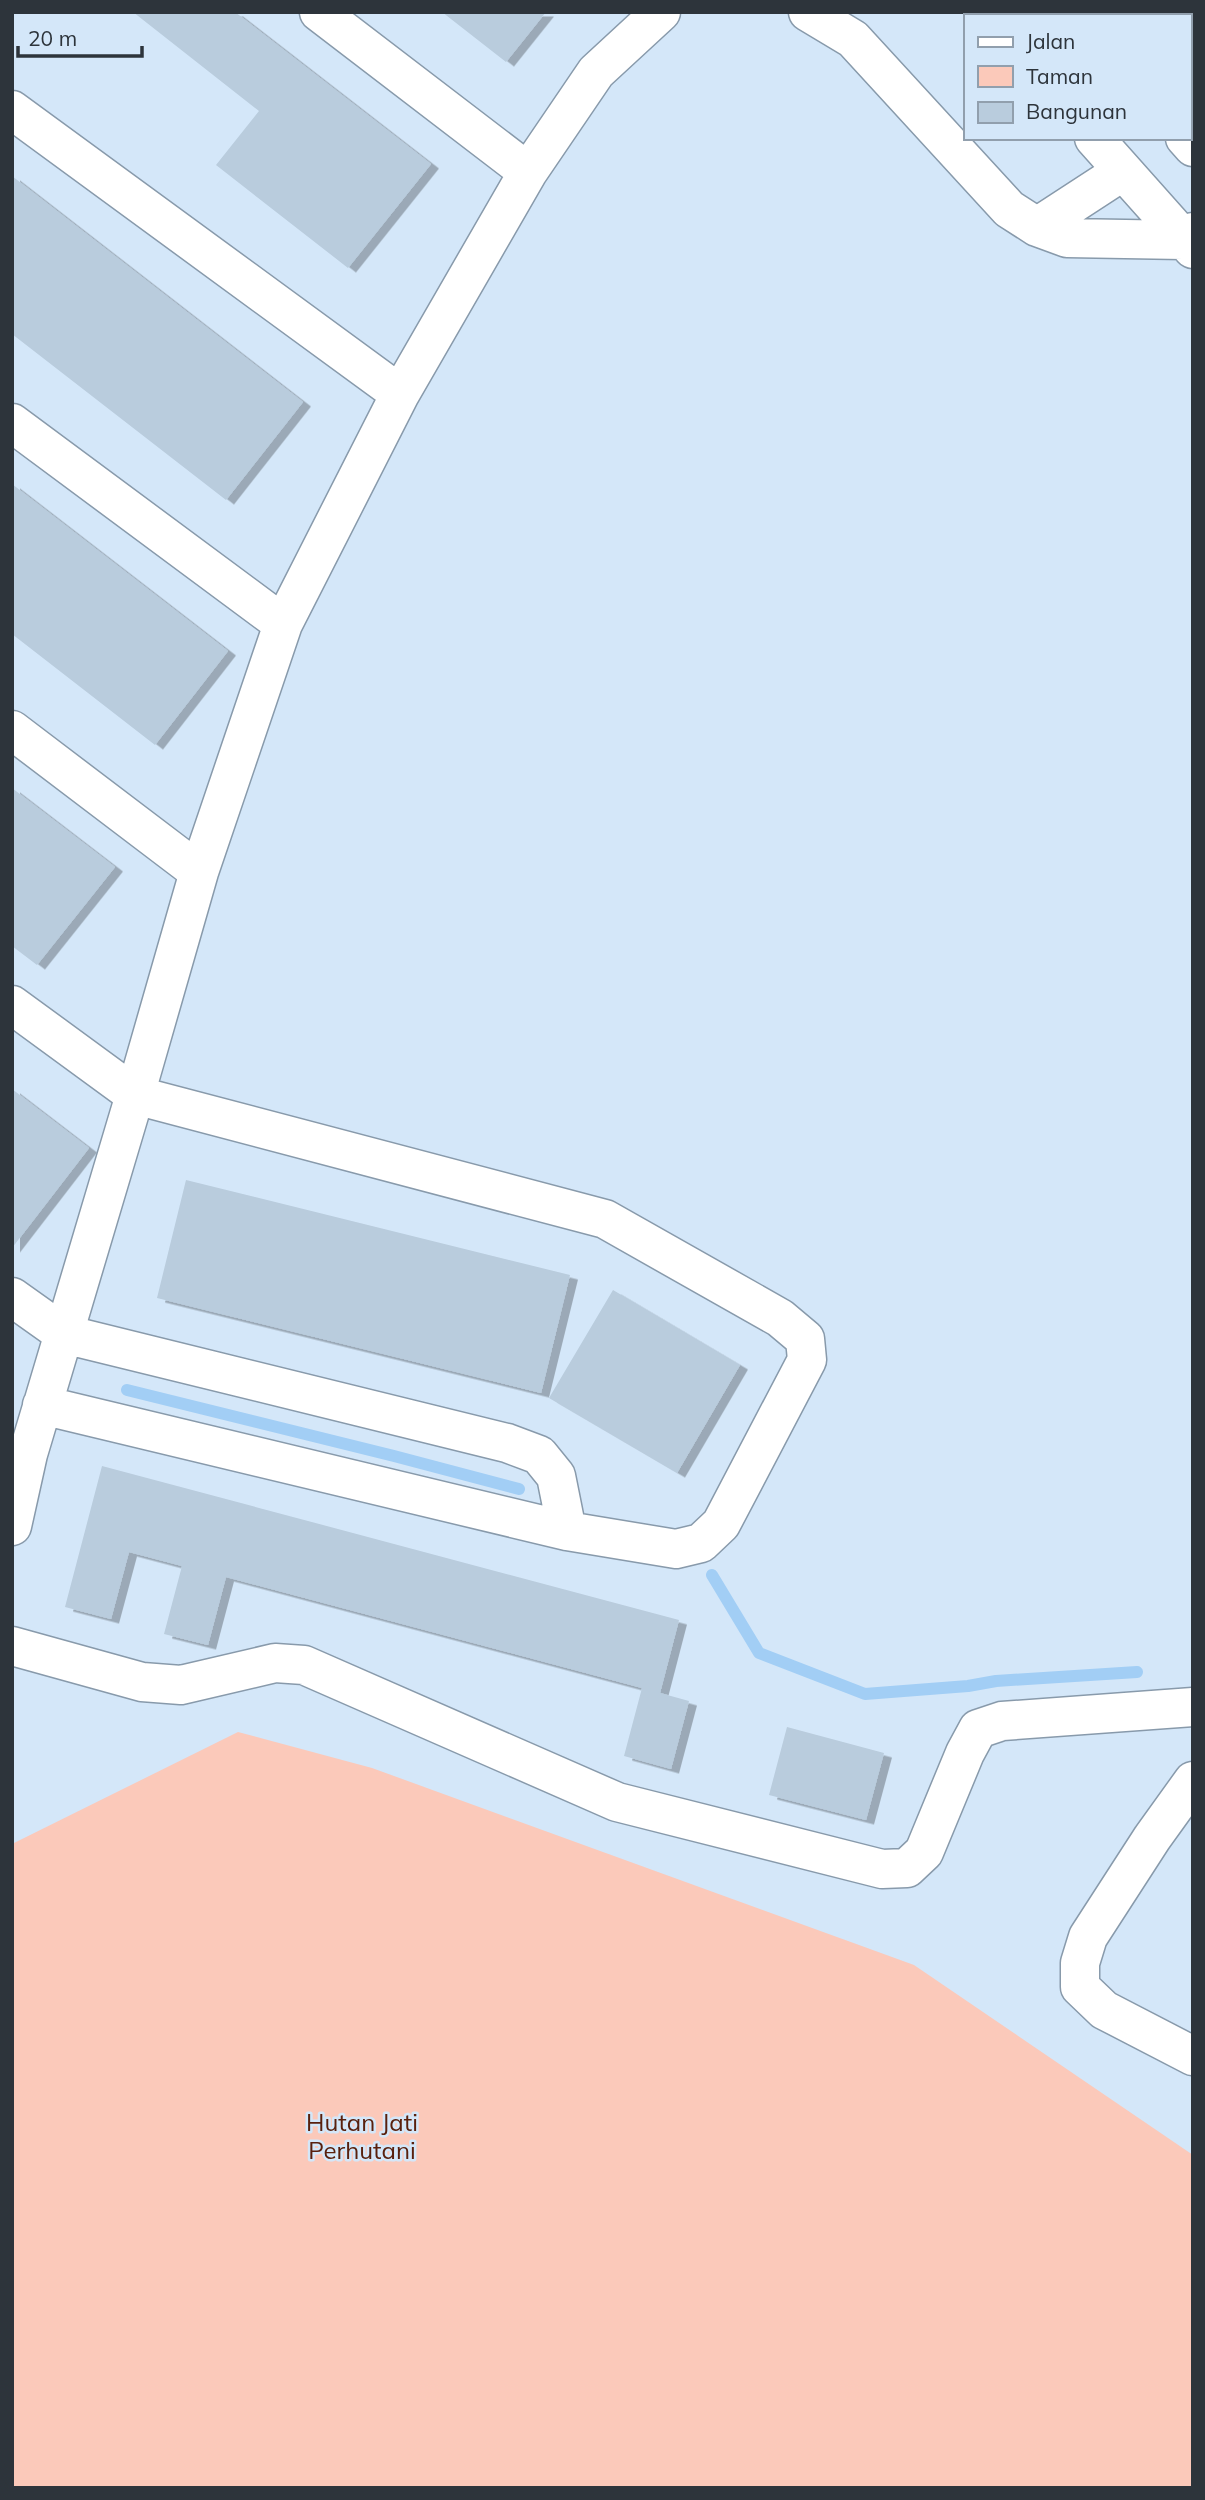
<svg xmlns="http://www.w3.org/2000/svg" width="1205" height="2500" font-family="Mulish,sans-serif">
	<defs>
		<filter id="shadow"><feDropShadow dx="8" dy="4.5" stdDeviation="0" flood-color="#0004"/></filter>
	</defs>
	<rect width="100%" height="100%" fill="#d4e7f9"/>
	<path fill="#fbc9ba" d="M238,1732L372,1768L914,1965L1193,2155V2488H12V1844Z"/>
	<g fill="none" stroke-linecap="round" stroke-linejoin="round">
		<path stroke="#a2cef5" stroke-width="12" d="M127,1390L394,1456L519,1489
			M712,1575L759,1653L865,1694L968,1686L996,1681L1137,1672"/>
	</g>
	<path fill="#b9ccdd" filter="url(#shadow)" d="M133,12H235L431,164L348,268L216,165L259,111Z
		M442,12H546L506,62Z
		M12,176L303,402L226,500L12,334Z
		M12,484L228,651L155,745L12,634Z
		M12,788L115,867L37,965L12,946Z
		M12,1089L89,1148L12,1248Z
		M186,1180L570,1275L541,1393L157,1298Z
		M613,1290L740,1365L677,1473L549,1398Z
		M102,1466L679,1620L660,1693L689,1701L671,1769L624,1756L642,1688L226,1577L208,1645L164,1634L182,1566L129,1552L111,1619L65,1607Z
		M787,1727L884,1753L866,1820L769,1795Z"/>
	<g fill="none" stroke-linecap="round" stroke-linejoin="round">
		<defs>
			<path id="minor" d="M319,12L528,172
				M808,12L853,39L1009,209L1037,227L1067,238L1183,240L1193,232
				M984,12L987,16
				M1073,12L1076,16
				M12,110L400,394
				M1094,138L1193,249
				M1185,138L1193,147
				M1037,227L1123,171
				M12,423L283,624
				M12,730L199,872
				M12,1005L135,1095L605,1219L780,1318L805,1339L807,1360L721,1524L701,1543L676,1549L567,1531L42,1405
				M12,1297L64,1334L507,1443L539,1455L556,1476L567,1531
				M12,1526L28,1454L135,1095L199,872L283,624L400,394L528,172L596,72L661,12
				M12,1646L142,1682L181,1685L275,1663L304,1665L617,1802L882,1869L907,1868L924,1852L965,1753L978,1729L1002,1721L1193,1707
				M1193,1781L1152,1838L1088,1937L1080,1963V1987L1104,2010L1193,2056"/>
		</defs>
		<use href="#minor" stroke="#889aab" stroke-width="41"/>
		<use href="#minor" stroke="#fff" stroke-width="38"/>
	</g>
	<g text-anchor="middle" stroke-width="5" stroke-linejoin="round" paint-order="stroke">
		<g font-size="24" fill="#59200d" stroke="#d4e7f9">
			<text x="362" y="2131">Hutan Jati<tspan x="362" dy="28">Perhutani</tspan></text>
		</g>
	</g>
	<rect width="1205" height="2500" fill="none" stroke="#2d343b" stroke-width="28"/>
	<rect x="964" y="14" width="228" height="126" fill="#d4e7f9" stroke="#919fad" stroke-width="2"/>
	<rect x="978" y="37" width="35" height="10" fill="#ffffff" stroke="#919fad" stroke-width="2"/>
	<text x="1026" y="49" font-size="21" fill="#2d343b">Jalan</text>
	<rect x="978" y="66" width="35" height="21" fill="#fbc9ba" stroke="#919fad" stroke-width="2"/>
	<text x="1026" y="84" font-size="21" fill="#2d343b">Taman</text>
	<rect x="978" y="102" width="35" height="21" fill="#b9ccdd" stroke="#919fad" stroke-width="2"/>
	<text x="1026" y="119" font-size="21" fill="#2d343b">Bangunan</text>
	<path d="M18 46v10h124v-10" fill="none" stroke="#2d343b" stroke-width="3.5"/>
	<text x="28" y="46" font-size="21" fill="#2d343b" stroke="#d4e7f9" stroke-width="5" paint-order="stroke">20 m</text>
</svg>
